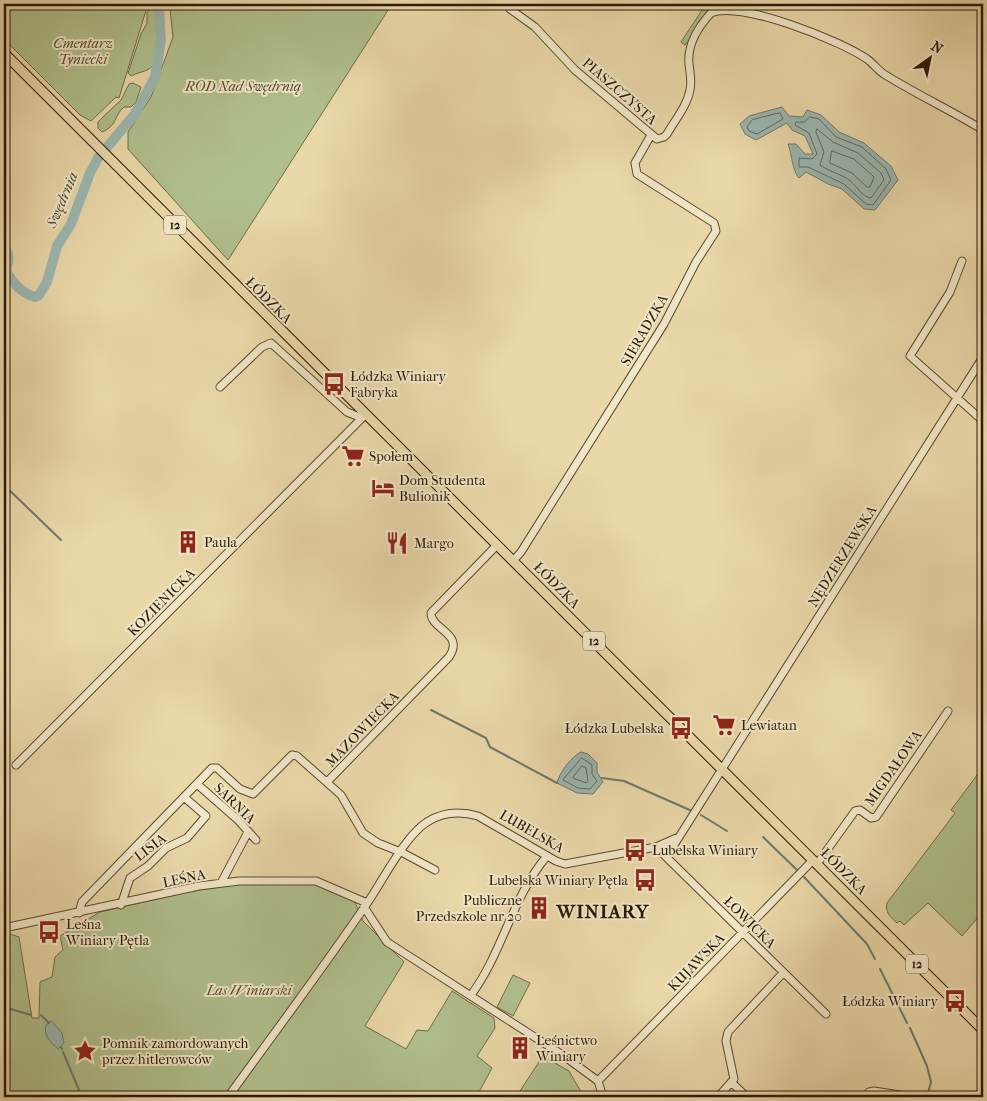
<svg xmlns="http://www.w3.org/2000/svg" width="987" height="1101" font-family="'IM FELL French Canon',serif">
	<rect width="100%" height="100%" fill="#ead8a9"/>
	<filter id="stains"><feTurbulence type="fractalNoise" baseFrequency=".004" numOctaves="4"/><feColorMatrix values="0 0 0 0 .2 0 0 0 0 .09 0 0 0 0 .02 0 0 0 .5 -.17"/></filter>
	<radialGradient id="worn" r=".72"><stop offset=".6" stop-color="#630" stop-opacity="0"/><stop offset="1" stop-color="#630" stop-opacity=".3"/></radialGradient>
	<path fill="#b0c08d" stroke="#6d6c4a" d="M4,4H148L119,98L116,97L91,121L80,115L4,39Z
		M152,4H159C152,19 165,59 149,69C144,72 136,73 131,76L128,73L141,34L147,23V13Z
		M212,4H392L228,260L128,149V132L151,97L173,37L170,9L173,5Z
		M706,4H717L685,45L681,42Z
		M133,83L141,87L136,102L131,107H124C113,117 118,125 102,132L98,128V122L103,117L121,100L129,84Z
		M983,767V918L980,915L962,936L928,903L904,925L900,921L897,923C890,917 885,912 887,903L955,813L951,810Z
		M312,883L354,900L363,921L404,962L365,1026L406,1049L417,1030L428,1031L452,991L494,1018L495,1028L477,1056L492,1068L479,1092L487,1097H4V932L19,937L32,1018H39L40,982L52,977L55,957L63,950L60,936L100,912L187,892L239,884Z
		M513,975L530,983L513,1016L497,1007Z
		M543,1056L569,1071L584,1097H516Z"/>
	<path fill="#9bb8b2" stroke="#6e786d" d="M782,107L789,116L803,117L807,110L821,115L839,132L864,143L891,166L898,180L875,210L864,209L842,189L828,184L806,172L799,178C792,170 792,154 788,144H796L805,154H813L805,136L792,130L787,123L756,140L745,134L740,124L749,116Z
		M581,752L588,754L597,763V772L603,782L593,794L577,793L557,783C559,773 572,756 581,752Z
		M51,1021L62,1033L64,1043L58,1049C51,1043 43,1035 46,1025Z"/>
	<g fill="none" stroke-linecap="round" stroke-linejoin="round">
		<path stroke="#62685c" stroke-width="1" d="M780,113L783,119L757,134L749,131L747,127L752,120Z
			M810,117L819,119L836,137L862,147L886,169L891,180L873,205L866,204L844,184L808,167H799V158L812,159L817,154L809,133L795,125L796,122H804Z
			M817,129L833,142L858,153L881,173L884,180L871,198C862,197 857,186 849,180C843,175 828,171 820,165L824,152L816,132Z
			M832,151L854,159L874,177L870,187H867L852,173L830,163Z
			M582,758L592,765V774L597,781L590,789L578,788L563,780Z
			M582,766L586,768L588,781L586,783L573,778Z"/>
		<path stroke="#6e786d" stroke-width="2" d="M4,485L61,540
			M431,710L486,738L490,747L557,783
			M602,778L624,781L692,811
			M701,815L727,831
			M763,837L798,871
			M804,877L867,944L875,959
			M880,969L907,1023
			M4,1007L31,1015
			M41,1015L49,1023
			M910,1028L927,1066L931,1082L927,1097
			M61,1047L62,1049
			M63,1052L82,1097"/>
		<path stroke="#9bb8b2" stroke-width="10" d="M4,247C10,254 9,261 6,270C11,282 22,293 35,297L39,295L47,282L57,246L71,224L90,173L98,158L135,114L155,77L161,40L159,10L162,4"/>
		<defs>
			<path id="minor" d="M510,9L535,27L575,70L657,139L664,137L667,134C675,120 687,106 690,90C692,81 690,73 689,64C687,45 699,26 711,13C739,0 839,40 867,59C874,64 879,72 887,76C918,95 952,111 983,130
				M962,261L950,292L910,356L983,421
				M220,387L262,347L271,343L347,412L362,418
				M513,561L521,552L664,324L696,262L716,231L714,223L637,174L635,163L651,135
				M16,765L366,414
				M328,781L449,657C465,633 431,630 431,613L497,545
				M197,784L237,819L256,840
				M656,847L826,1014
				M667,856L983,357
				M817,864L855,811L860,810L871,818L876,817L948,711
				M221,883L248,832
				M121,905L130,878L148,866L166,848L187,838L206,816L184,797
				M364,907L387,942L564,1056L598,1081L603,1097
				M79,913L82,902L212,768H217L240,789L253,794L292,755L297,756L341,795L363,833L378,843L403,853L435,870
				M4,928L199,886L239,881H316L367,903
				M471,995C503,952 512,897 547,856
				M598,1081L813,860
				M732,1083L747,1097
				M228,1097C275,1032 323,968 368,902C383,880 405,836 427,822C443,812 460,811 478,816L556,861L565,864L656,847L679,837
				M718,1097L734,1079L726,1041L728,1032L783,973
				M866,1097L869,1092L874,1091L913,1097"/>
			<path id="major" d="M4,53L983,1030"/>
		</defs>
		<use href="#minor" stroke="#5a492f" stroke-width="9"/>
		<use href="#major" stroke="#2a1906" stroke-width="11"/>
		<use href="#minor" stroke="#f1e6c7" stroke-width="7"/>
		<use href="#major" stroke="#ead8a9" stroke-width="9"/>
	</g>
	<defs>
		<symbol id="bus-bare" viewBox="-9 -9 18 18"><path d="M-5-6H5V4H4V6H2V4H-2V6H-4V4H-5ZM-3.5-4V0h7V-4ZM-3.5 1.2v1.5H-2V1.2ZM2 1.2v1.5H3.5V1.2Z" fill="#8f2418" stroke="#f1e6c7" stroke-width="2.5" paint-order="stroke"/></symbol>
		<symbol id="supermarket-bare" viewBox="-9 -9 18 18"><path d="M-6-5.5h2.5l.6 2H6L4.5 2H-2.5L-4.4-4H-6ZM-1.5 3.2a1.3 1.3 0 1 0 .1 0ZM3 3.2a1.3 1.3 0 1 0 .1 0Z" fill="#8f2418" stroke="#f1e6c7" stroke-width="2.5" paint-order="stroke"/></symbol>
		<symbol id="hotel-bare" viewBox="-9 -9 18 18"><path d="M-6-4.5h1.5V1H6V5H4.5V3h-9V5H-6ZM-4 0a1.8 1.8 0 1 1 3.6 0ZM.5 0V-2.5h3Q6-2.5 6 0Z" fill="#8f2418" stroke="#f1e6c7" stroke-width="2.5" paint-order="stroke"/></symbol>
		<symbol id="building-bare" viewBox="-9 -9 18 18"><path d="M-4-6H4V6H1V3H-1V6H-4ZM-2.5-4.3h1.7v1.8h-1.7ZM.8-4.3h1.7v1.8H.8ZM-2.5-1h1.7V.8h-1.7ZM.8-1h1.7V.8H.8Z" fill="#8f2418" stroke="#f1e6c7" stroke-width="2.5" paint-order="stroke"/></symbol>
		<symbol id="restaurant-bare" viewBox="-9 -9 18 18"><path d="M-5-6h1v4h1v-4h1v4h1v-4h1v5L-1.5 .5V6h-2V.5L-5-1ZM5-6V6H3V1.5H1.5Q1.5-4 5-6Z" fill="#8f2418" stroke="#f1e6c7" stroke-width="2.5" paint-order="stroke"/></symbol>
		<symbol id="sight-bare" viewBox="-9 -9 18 18"><path d="M0-6L1.8-2.2L6-1.7L2.9 1.2L3.7 5.4L0 3.3L-3.7 5.4L-2.9 1.2L-6-1.7L-1.8-2.2Z" fill="#8f2418" stroke="#f1e6c7" stroke-width="2.5" paint-order="stroke"/></symbol>
	</defs>
	<g fill-rule="evenodd">
		<use href="#bus-bare" x="318" y="368" width="32" height="32"/>
		<use href="#supermarket-bare" x="337" y="440" width="32" height="32"/>
		<use href="#hotel-bare" x="367" y="472" width="32" height="32"/>
		<use href="#building-bare" x="172" y="526" width="32" height="32"/>
		<use href="#restaurant-bare" x="381" y="527" width="32" height="32"/>
		<use href="#supermarket-bare" x="708" y="709" width="32" height="32"/>
		<use href="#bus-bare" x="665" y="712" width="32" height="32"/>
		<use href="#bus-bare" x="619" y="834" width="32" height="32"/>
		<use href="#bus-bare" x="629" y="864" width="32" height="32"/>
		<use href="#building-bare" x="523" y="892" width="32" height="32"/>
		<use href="#bus-bare" x="33" y="916" width="32" height="32"/>
		<use href="#bus-bare" x="939" y="985" width="32" height="32"/>
		<use href="#building-bare" x="504" y="1032" width="32" height="32"/>
		<use href="#sight-bare" x="69" y="1035" width="32" height="32"/>
	</g>
	<g text-anchor="middle" stroke-width="4" stroke-linejoin="round" paint-order="stroke">
		<g fill="#f1e6c7" stroke="#665640" stroke-width="1">
			<rect x="164" y="215.5" width="22" height="19" rx="4"/>
			<rect x="583" y="631.5" width="22" height="19" rx="4"/>
			<rect x="906" y="954.5" width="22" height="19" rx="4"/>
		</g>
		<g font-size="12" font-weight="bold" fill="#2a1906">
			<text x="175" y="229">12</text>
			<text x="594" y="645">12</text>
			<text x="917" y="968">12</text>
		</g>
		<g font-size="14" font-style="italic" fill="#524b2e" stroke="#f1e6c7">
			<text x="83" y="48">Cmentarz<tspan x="83" dy="16">Tyniecki</tspan></text>
			<text x="243" y="91">ROD Nad Swędrnią</text>
			<text x="249" y="995">Las Winiarski</text>
		</g>
		<g font-size="14" fill="#2a1906" stroke="#f1e6c7">
			<text transform="translate(620 91) rotate(41)" y="5">PIASZCZYSTA</text>
			<text transform="translate(269 300) rotate(45)" y="5">ŁÓDZKA</text>
			<text transform="translate(644 330) rotate(-60)" y="5">SIERADZKA</text>
			<text transform="translate(842 556) rotate(-58)" y="5">NĘDZERZEWSKA</text>
			<text transform="translate(557 585) rotate(45)" y="5">ŁÓDZKA</text>
			<text transform="translate(161 602) rotate(-45)" y="5">KOZIENICKA</text>
			<text transform="translate(362 729) rotate(-46)" y="5">MAZOWIECKA</text>
			<text transform="translate(893 768) rotate(-55)" y="5">MIGDAŁOWA</text>
			<text transform="translate(235 803) rotate(44)" y="5">SARNIA</text>
			<text transform="translate(532 831) rotate(30)" y="5">LUBELSKA</text>
			<text transform="translate(150 847) rotate(-37)" y="5">LISIA</text>
			<text transform="translate(844 871) rotate(45)" y="5">ŁÓDZKA</text>
			<text transform="translate(184 878) rotate(-12)" y="5">LEŚNA</text>
			<text transform="translate(750 922) rotate(45)" y="5">ŁOWICKA</text>
			<text transform="translate(696 962) rotate(-46)" y="5">KUJAWSKA</text>
		</g>
		<g font-size="14" fill="#2a1906" stroke="#f1e6c7" text-anchor="start">
			<text x="350" y="381">Łódzka Winiary<tspan x="350" dy="16">Fabryka</tspan></text>
			<text x="369" y="461">Społem</text>
			<text x="399" y="485">Dom Studenta<tspan x="399" dy="16">Bulionik</tspan></text>
			<text x="204" y="547">Paula</text>
			<text x="414" y="548">Margo</text>
			<text x="741" y="730">Lewiatan</text>
			<text x="664" y="733" text-anchor="end">Łódzka Lubelska</text>
			<text x="652" y="855">Lubelska Winiary</text>
			<text x="628" y="885" text-anchor="end">Lubelska Winiary Pętla</text>
			<text x="522" y="905" text-anchor="end">Publiczne<tspan x="522" dy="16">Przedszkole nr 20</tspan></text>
			<text x="66" y="929">Leśna<tspan x="66" dy="16">Winiary Pętla</tspan></text>
			<text x="938" y="1006" text-anchor="end">Łódzka Winiary</text>
			<text x="536" y="1045">Leśnictwo<tspan x="536" dy="16">Winiary</tspan></text>
			<text x="102" y="1048">Pomnik zamordowanych<tspan x="102" dy="16">przez hitlerowców</tspan></text>
		</g>
		<g font-size="15" font-style="italic" fill="#4c493a" stroke="#f1e6c7">
			<text transform="translate(62 200) rotate(-67)" y="5">Swędrnia</text>
		</g>
		<g font-size="19" font-weight="bold" letter-spacing="1" fill="#2a1906" stroke="#f1e6c7">
			<text x="603" y="918">WINIARY</text>
		</g>
	</g>
	<rect width="987" height="1101" fill="none" stroke="#ead8a9" stroke-width="20"/>
	<rect x="5" y="5" width="977" height="1091" fill="none" stroke="#2a1906" stroke-width="2.5"/>
	<rect x="10" y="10" width="967" height="1081" fill="none" stroke="#2a1906"/>
	<g transform="translate(930 58) rotate(33)" stroke="#f1e6c7" stroke-width="4" paint-order="stroke">
	<path d="M0-4L9 19L0 12L-9 19Z" fill="#2a1906"/>
	<text y="-8" font-size="14" font-weight="bold" text-anchor="middle" fill="#2a1906">N</text>
	</g>
	<rect width="100%" height="100%" filter="url(#stains)"/>
	<rect width="100%" height="100%" fill="url(#worn)"/>
</svg>
